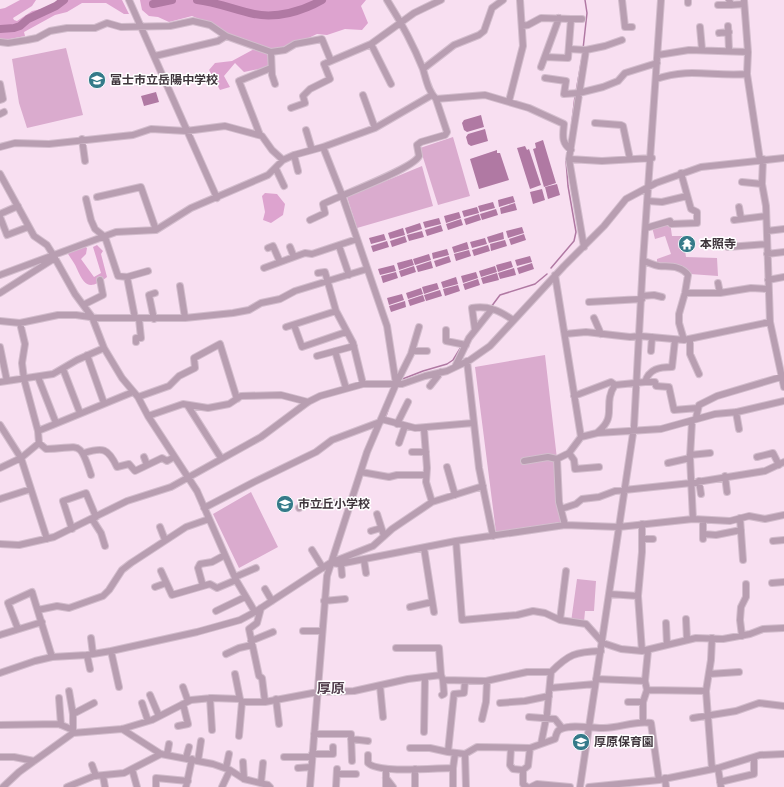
<svg xmlns="http://www.w3.org/2000/svg" width="784" height="787" font-family="'Sofia Sans Condensed','Noto Sans JP',sans-serif">
	<rect width="100%" height="100%" fill="#f8dff1"/>
	<path fill="#daabce" d="M66,48L83,115L27,128L19,103L12,59Z
		M453,137L470,196L438,205L420,148Z
		M422,166L433,206L357,228L347,197Z
		M670,222L672,236H683L686,257L717,258L718,276L690,274L657,264V259L671,254L665,236L655,239L652,227Z
		M545,355L557,459L561,522L496,532L475,367Z
		M251,492L278,547L239,568L213,514Z
		M577,579L596,581L594,611H585L584,622H571Z"/>
	<path fill="#dda3cf" d="M20,0H36L32,6L13,18L14,20L17,21L32,11L54,6L64,0H122L129,14H124L106,3H82L67,12L55,15L24,32L25,36L5,40L0,39V9L5,8Z
		M140,0H366L361,6L368,23L362,30L345,29L327,35L317,34L283,50L271,52L268,67L244,72L235,63L224,76L230,87L220,90L209,70L215,63L232,61L256,48L221,34L206,22L192,16L169,22L158,17L149,16L142,10Z
		M265,193L277,194L285,204L283,215L271,223L263,220L265,212L262,196Z
		M83,245L87,248L86,254L81,259L94,277L101,273L93,247L97,245L103,251L101,254L107,277C90,290 85,287 77,269C75,263 70,258 67,252Z"/>
	<path fill="#b079a3" d="M156,92L159,102L144,106L141,96Z
		M481,115L484,127L467,132L464,130L462,123L464,120Z
		M485,129L488,141L471,146L468,144L466,137L468,134Z
		M543,140L556,183L544,187L533,149L536,148L535,143Z
		M525,146L527,150L529,149L541,185L530,189L517,148Z
		M497,150V153H500L509,180L479,189L470,159Z
		M557,184L560,195L548,199L545,187Z
		M542,189L545,200L533,204L530,192Z
		M513,196L515,202L499,207L498,200Z
		M493,202L495,208L480,212L478,206Z
		M515,203L517,210L501,214L500,208Z
		M477,207L479,213L464,217L462,211Z
		M496,209L498,215L482,220L480,214Z
		M459,212L461,218L446,223L444,216Z
		M479,214L481,220L466,225L464,219Z
		M439,218L441,224L425,228L423,222Z
		M461,219L463,225L448,230L446,224Z
		M420,223L422,229L407,234L405,228Z
		M441,225L443,231L427,236L425,230Z
		M522,227L524,233L508,238L506,231Z
		M403,228L405,235L390,239L388,233Z
		M422,231L424,237L409,241L407,235Z
		M503,232L504,239L489,243L487,237Z
		M384,234L386,240L371,244L369,238Z
		M524,234L526,240L511,245L509,239Z
		M405,236L407,242L392,247L390,241Z
		M485,238L487,244L472,248L470,242Z
		M505,240L507,246L491,251L490,244Z
		M387,241L389,247L373,252L371,246Z
		M467,242L469,249L454,253L452,247Z
		M488,245L490,251L474,256L472,250Z
		M447,249L449,255L433,259L432,253Z
		M469,250L471,256L456,261L454,254Z
		M429,254L431,260L415,265L413,259Z
		M449,256L451,262L436,267L434,261Z
		M530,256L532,262L517,266L515,260Z
		M412,259L414,265L399,270L397,263Z
		M431,261L433,268L418,272L416,266Z
		M511,261L513,267L498,272L496,265Z
		M532,263L534,269L519,274L517,268Z
		M394,265L396,271L380,275L378,269Z
		M414,266L416,272L401,277L399,271Z
		M495,266L497,272L481,277L479,271Z
		M514,268L516,275L500,279L498,273Z
		M396,272L398,278L383,283L381,276Z
		M476,272L478,278L463,283L461,276Z
		M497,273L499,280L483,284L481,278Z
		M456,277L458,284L443,288L441,282Z
		M478,279L480,285L465,290L463,284Z
		M437,283L439,289L424,294L422,287Z
		M458,285L460,291L445,296L443,289Z
		M421,288L423,294L408,299L406,293Z
		M440,290L442,296L426,301L424,295Z
		M402,294L404,300L389,305L387,298Z
		M423,295L425,301L410,306L408,300Z
		M405,301L406,307L391,312L389,306Z"/>
	<g fill="none" stroke-linecap="round" stroke-linejoin="round">
		<path stroke="#b079a3" stroke-width="1.5" d="M583,49L587,13L585,0
			M576,92L582,58
			M571,130L575,96
			M551,268L574,241L576,232L568,186L566,161
			M491,307L500,295L535,284L547,274
			M400,380L423,371L447,364L453,360L461,347
			M385,419L388,410"/>
		<path stroke="#b079a3" stroke-width="8" d="M197,0C216,2 235,10 254,14C276,19 303,11 322,0
			M153,4L172,0
			M0,29L14,28L20,26L28,19L56,6L64,0"/>
		<defs>
			<path id="minor" d="M129,0L217,198
				M387,0C401,22 413,44 423,69C426,79 428,91 436,99L485,95L529,108L564,124C563,135 561,143 571,150
				M622,0L625,27H632
				M688,0V3
				M729,0L731,5L744,4
				M744,0L748,52L747,74L760,160
				M718,5H731
				M571,19H582
				M522,26L528,25L541,18L571,19L568,58L545,57
				M728,26L729,50
				M700,27L702,49
				M719,33L729,32
				M0,42L8,43L27,40L37,38L50,31L67,28H95L107,23L121,27L170,26L193,21L210,25L226,36L271,52L285,50L295,44L322,39L331,61
				M371,44L391,84
				M569,49L586,50L605,46L622,40
				M271,52L272,75L275,84
				M658,55L689,50L748,52
				M155,56L218,41L226,36
				M541,67L559,18
				M423,69L454,45L479,35L484,31L492,8L503,0
				M545,78L566,81L564,94L579,93L603,87L618,81L625,73L657,63
				M656,79C691,67 712,77 747,74
				M0,84L3,99L0,100
				M363,95L375,128
				M509,101L523,46L520,0
				M291,108L305,103L303,96L310,89L330,79L324,64L371,44L414,13L441,0
				M0,114L4,112
				M595,123L621,125L623,126L630,159
				M306,130L312,150
				M260,135L239,81L271,68
				M82,139L85,161
				M0,147L15,143L49,144L133,135L151,129L186,131L225,126L262,136L272,150L283,160
				M323,147L342,195L387,326L396,384
				M294,155L298,171
				M569,159L602,161L652,158
				M763,159L762,184L766,206L770,322L784,387
				M276,169L284,186
				M0,174L34,236L47,245L52,253L75,294L92,317L104,348L122,378L138,397L148,416L197,491L236,580L255,612
				M742,182L762,184
				M97,197L141,187L156,230
				M86,199L91,220L95,229L105,237L118,276L127,277L135,318
				M648,201L662,202L687,196
				M739,207L741,219
				M0,214L18,206
				M0,217L7,235L28,227
				M310,220L325,213L323,204C341,195 413,169 419,156L417,145L421,142L445,135L447,132L436,99
				M734,220L766,216
				M646,228L670,221L671,224L697,223V212L691,209L681,173
				M767,231L784,229
				M339,246L349,275
				M290,247L294,257
				M584,247L569,159L586,50
				M728,247L767,244
				M268,248L273,246L280,262
				M767,254L784,252
				M643,261C648,262 653,265 659,266C669,267 681,265 688,275L685,293L679,314V323L684,340
				M264,268L305,253L312,254L357,239
				M318,273L325,272L336,311L353,343L363,384
				M0,275L116,232L156,230L191,208L268,175L283,160L294,155L323,147L375,128L432,95
				M555,275L581,437L569,453L557,459L559,502L565,525
				M127,277L148,271
				M768,280L784,277
				M180,286L185,318
				M0,293L55,258
				M685,293H720L718,283
				M720,293L751,288L768,289
				M642,296L654,295L662,297
				M589,302L642,299
				M83,305L103,295L100,280
				M594,318L601,334
				M154,319L149,295L155,293
				M0,321L20,323L58,315H76L97,318H185L233,313L249,310L261,303L280,299L295,291L367,269
				M294,325L302,347L346,332
				M286,327L336,311
				M446,330V341L466,345
				M475,330L472,308C488,305 500,311 513,320
				M565,334L586,332L630,337L640,336L684,340L770,322
				M690,339V354L699,374
				M136,342V338H141L139,319
				M0,347L7,381
				M335,351L346,388
				M412,351H427
				M651,351L652,337
				M87,355L104,403
				M317,356L354,346
				M467,361L479,468L493,536
				M455,367L469,338L492,309
				M63,369L80,413
				M38,377L56,423
				M0,382L53,374L77,360L104,348
				M645,382H655L656,386L669,387L674,410L698,408
				M430,386L441,372
				M574,396L611,382L615,385L645,382C649,369 659,367 672,367L675,340
				M138,397L169,386L179,376L195,368L194,358L220,344L237,399
				M188,406L221,458
				M736,412L739,429
				M148,416L183,404L208,408L229,404L241,396L281,395L308,402
				M381,419L415,428L473,423
				M397,424L408,402
				M0,425L21,458L47,539
				M424,429L427,468L426,482L432,502
				M38,431L133,392
				M597,433C600,430 605,426 607,421C612,412 605,399 615,385
				M581,437L597,433L661,429L715,414L737,412L784,401
				M39,443L46,449C79,449 79,437 91,475
				M399,443L405,426
				M412,452H426
				M84,453C103,447 108,448 117,467L129,464L135,471L162,458L167,461L174,457
				M569,453L574,460L575,469L599,467
				M690,455L710,453
				M144,457L147,465
				M757,457L773,453L779,465
				M524,461L548,457L557,459
				M668,463L690,458
				M447,467L455,495
				M0,468L21,458L39,443L38,431L24,379L22,363L25,344L20,323
				M361,472L389,477L397,475H425
				M725,476L727,492
				M699,481L701,494
				M0,499L31,489
				M204,508L254,482L316,452L332,440L380,422
				M299,508L312,502L351,503
				M561,509L576,504L582,499L599,497L615,491L691,483L765,471L784,462
				M377,514L384,536
				M740,518L743,560
				M92,519L101,533L105,546
				M693,519L690,457L692,422L696,418L699,405L717,396L781,377
				M160,527L165,540
				M72,529L63,501L86,493L96,517
				M371,531L381,528
				M703,534L716,535L741,530
				M642,539H653
				M703,539V520
				M456,541L462,620L517,615L533,611L545,613L560,620L586,624L603,643L621,649L642,651L696,638L723,639L750,634L763,629L784,628
				M773,541L784,540
				M0,544L19,545L54,537L127,501L171,487L261,437L308,402L320,396L363,384H402L425,376L447,371L470,360L490,346L564,266L604,226L626,199L656,183L701,167L784,158
				M424,548L434,612
				M312,550L323,568
				M364,560L366,573
				M332,563L339,564L456,541L565,525L619,527L693,519L730,521L749,516L765,519L784,515
				M341,564L342,575
				M161,571L172,595L203,586L198,568L200,564L212,562L225,555
				M235,577L256,568
				M772,583L784,582
				M203,586L210,584L217,588L236,580
				M155,587L166,583
				M265,589L272,601
				M609,594L638,596L642,651
				M638,596L642,552V524
				M324,601L345,599
				M410,607L432,602
				M261,608L257,623L249,629L259,676L262,678L265,702
				M38,610L57,606L69,608L103,596L109,590L122,570L131,563L186,527L209,519
				M216,611L245,597
				M686,619L687,640
				M560,620L566,571
				M666,623L667,645
				M18,629L8,603L32,592L52,657
				M303,631H322
				M0,635L42,622
				M742,636L740,620L741,607L746,597V584
				M91,638L93,654
				M712,638L711,660L706,691L712,769
				M251,641L273,632
				M396,648H439L441,675
				M111,651L119,687
				M226,654L239,648L252,645
				M87,655L90,669
				M0,673L35,661L52,657L87,655L111,651L197,632L240,620L255,612L330,563L373,546L392,529L432,502L483,486
				M235,674L240,699
				M709,674L739,672
				M596,679L645,681
				M465,681L464,693L454,694L448,752L465,754L477,747L530,748L541,744L547,714L551,672
				M380,686L383,717
				M183,687L188,701
				M550,688L595,684
				M647,690L706,691
				M69,691L73,714V732
				M150,695L159,716
				M442,695L444,694L443,680
				M59,698L61,725
				M210,698L212,730
				M276,699L279,724
				M628,702H643
				M142,703L148,721
				M500,703L525,701L549,696
				M73,714L94,703
				M529,717L555,719L562,728
				M693,718L736,711L759,703L784,706
				M482,719L486,702L487,681
				M643,721V702L647,690L645,681L648,651
				M0,725L59,724L73,730
				M178,726L188,724L183,704
				M122,729L161,754L213,764L230,770L244,779L268,785L270,787
				M424,732L425,677
				M314,734H351L352,761
				M239,736L242,702
				M351,739L368,741
				M541,744L555,739C556,735 557,730 561,729C572,724 590,728 601,728C618,729 635,720 651,723L659,780
				M410,748H430L448,752
				M511,748L510,765L513,769L523,770L528,766L530,748
				M312,754H333V747
				M465,754L466,787
				M167,755L169,744
				M368,755V763C379,774 436,768 453,768L455,754
				M0,757H14L34,761
				M284,757H312
				M186,758L189,747
				M198,761L201,741
				M243,762L244,779
				M92,765L96,776
				M226,768L229,754
				M298,768L311,767
				M453,768V787
				M718,768L721,787
				M132,769L137,787
				M523,770V784L527,787
				M337,774H356
				M103,776L105,787
				M386,778L393,787
				M665,778L666,787
				M720,782L754,774V757
				M261,783L263,763
				M3,787L19,772L73,733L122,729L152,720L191,700L212,698L240,699L242,702H265L318,692L354,691L408,679L441,675L443,680L486,681L527,672H551C569,654 575,652 601,651
				M67,787L94,776L124,773L161,754
				M156,787V778L188,781
				M186,787L192,759
				M222,787L230,770
				M310,787L327,576L367,452L396,384L411,354L419,327
				M336,787L337,769
				M386,787V769
				M415,787V769
				M531,787L537,784L570,787
				M580,787L634,427L643,261L661,0
				M589,787L659,780L718,768L760,755L784,754"/>
		</defs>
		<use href="#minor" stroke="#d3bdcd" stroke-width="8"/>
		<use href="#minor" stroke="#b89eb1" stroke-width="6"/>
	</g>
	<defs>
		<symbol id="school-disc" viewBox="-11 -11 22 22"><circle r="9.5" fill="#357a89" stroke="#fff"/><path d="M0-5L7-2L0 1L-7-2ZM-4 1L0 2.5L4 1V4Q0 6-4 4Z" fill="#fff"/></symbol>
		<symbol id="temple-disc" viewBox="-11 -11 22 22"><circle r="9.5" fill="#357a89" stroke="#fff"/><path d="M0-6L5-2H3V0L6.5 2.5H4V6H1.5V3h-3V6H-4V2.5H-6.5L-3 0V-2H-5Z" fill="#fff"/></symbol>
	</defs>
	<g fill-rule="evenodd">
		<use href="#school-disc" x="87" y="70" width="20" height="20"/>
		<use href="#temple-disc" x="677" y="234" width="20" height="20"/>
		<use href="#school-disc" x="275" y="494" width="20" height="20"/>
		<use href="#school-disc" x="571" y="732" width="20" height="20"/>
	</g>
	<g text-anchor="middle" stroke-width="3" stroke-linejoin="round" paint-order="stroke">
		<g font-size="12" font-weight="bold" fill="#3f353c" stroke="#fff" text-anchor="start">
			<text x="110" y="84">富士市立岳陽中学校</text>
			<text x="700" y="248">本照寺</text>
			<text x="298" y="508">市立丘小学校</text>
			<text x="594" y="746">厚原保育園</text>
		</g>
		<g font-size="14" font-weight="bold" fill="#54404f" stroke="#fff">
			<text x="331" y="693">厚原</text>
		</g>
	</g>
</svg>
